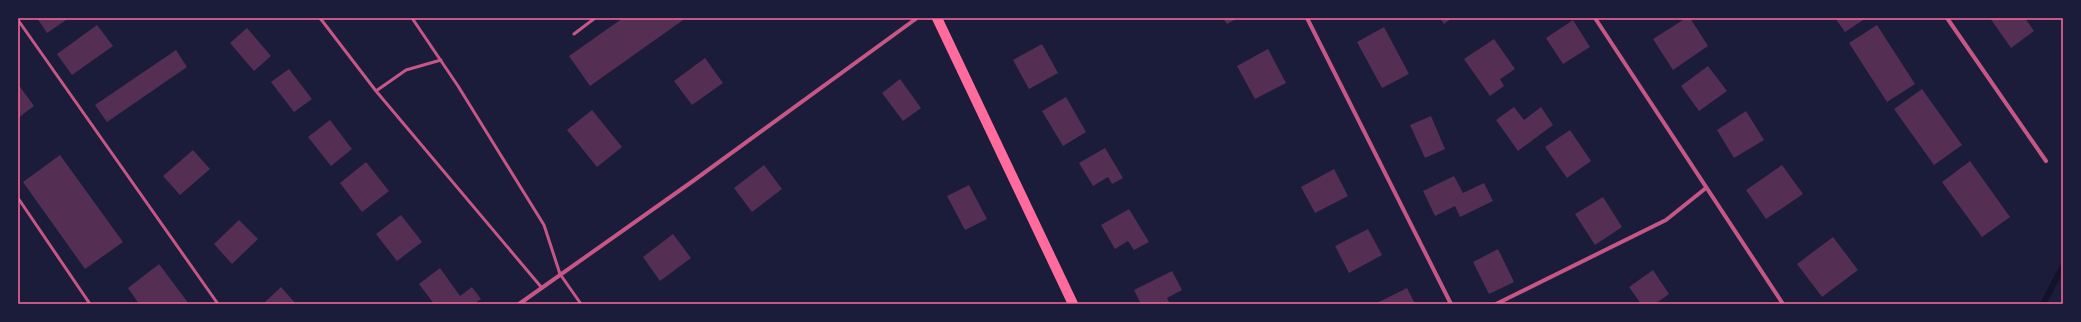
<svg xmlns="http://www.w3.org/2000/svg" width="2081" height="322" font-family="'DM Sans',sans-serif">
	<rect width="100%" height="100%" fill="#1b1b3a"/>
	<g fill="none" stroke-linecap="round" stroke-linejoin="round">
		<path stroke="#12122b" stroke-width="6" d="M2043,304L2063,266"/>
	</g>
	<path fill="#542f53" d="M37,18H69L47,33Z
		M623,18H686L590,86L569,56Z
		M1223,18H1238L1227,24Z
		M1440,18H1452L1444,24Z
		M1686,18H1690L1708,46L1673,70L1653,39Z
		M1835,18H1866L1845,32Z
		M1990,18H2025L2034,31L2011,48Z
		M1573,20L1590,47L1563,64L1546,38Z
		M97,25L113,46L72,75L57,54Z
		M1877,25L1915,84L1887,102L1849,43Z
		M1384,27L1409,74L1382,88L1357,42Z
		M247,28L271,56L254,71L230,43Z
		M1494,39L1515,69L1500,79L1504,86L1490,96L1464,59Z
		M1042,44L1058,73L1029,89L1013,60Z
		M1268,49L1286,83L1255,99L1237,66Z
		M176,50L187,67L107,122L95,105Z
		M705,58L723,83L692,105L674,81Z
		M1708,66L1727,91L1699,111L1681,86Z
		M289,69L312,99L294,112L271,82Z
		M900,79L921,108L903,121L882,93Z
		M18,84L34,106L18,118Z
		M1922,89L1962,145L1934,165L1894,109Z
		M1066,97L1086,132L1063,146L1042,111Z
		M1514,107L1524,120L1541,107L1553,125L1518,151L1496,120Z
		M592,110L622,147L597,167L567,130Z
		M1746,111L1764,140L1734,158L1717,130Z
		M1431,116L1445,149L1425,158L1410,125Z
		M330,120L352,149L331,166L308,137Z
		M1570,130L1591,161L1567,178L1545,147Z
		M1105,148L1123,178L1112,184L1108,177L1093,186L1079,163Z
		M193,150L210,169L180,195L163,176Z
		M60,155L123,242L85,269L23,182Z
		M1970,161L2010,217L1982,237L1942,182Z
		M366,162L389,191L362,212L340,183Z
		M764,165L782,189L752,212L734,188Z
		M1782,165L1803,194L1766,219L1746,190Z
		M1334,169L1348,196L1315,213L1301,187Z
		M1454,176L1463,193L1484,183L1493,201L1460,217L1455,206L1435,216L1423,191Z
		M969,185L987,219L965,230L947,196Z
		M1603,197L1622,227L1595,245L1575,214Z
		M1129,209L1149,242L1134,250L1128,241L1115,249L1101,225Z
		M401,215L422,242L397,261L376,234Z
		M239,220L258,239L232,264L214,244Z
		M1368,229L1382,255L1349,273L1335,246Z
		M673,234L691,258L660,281L643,257Z
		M1833,237L1858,270L1822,297L1797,264Z
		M1498,249L1514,282L1489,294L1473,262Z
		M159,264L189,304H139L128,288Z
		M440,268L460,296L472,287L481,299L474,304H434L419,284Z
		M1653,270L1669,294L1655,304H1641L1629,287Z
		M1172,271L1182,290L1167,298L1170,304H1141L1134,290Z
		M281,287L296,304H265L264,303Z
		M1407,288L1415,304H1378L1377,303Z"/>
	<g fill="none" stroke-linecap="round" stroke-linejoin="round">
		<path stroke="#c65784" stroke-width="3" d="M320,18L376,91L542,288
			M412,18L458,86L544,225L560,274L581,304
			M18,20L218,304
			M574,34L595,18
			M376,91L406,70L441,60
			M18,198L90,304"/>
		<path stroke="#c65784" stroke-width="4" d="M1307,18L1451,304
			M1595,18L1783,304
			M1947,18L2046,161
			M519,304L693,181L917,18
			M1496,304L1666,220L1706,188"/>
		<path stroke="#ff6b9d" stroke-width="10" d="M937,18L1073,304"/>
	</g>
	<rect width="2081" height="322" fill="none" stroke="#1b1b3a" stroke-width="38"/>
	<rect x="19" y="19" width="2043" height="284" fill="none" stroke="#ff6b9d" stroke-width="1.5"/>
</svg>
